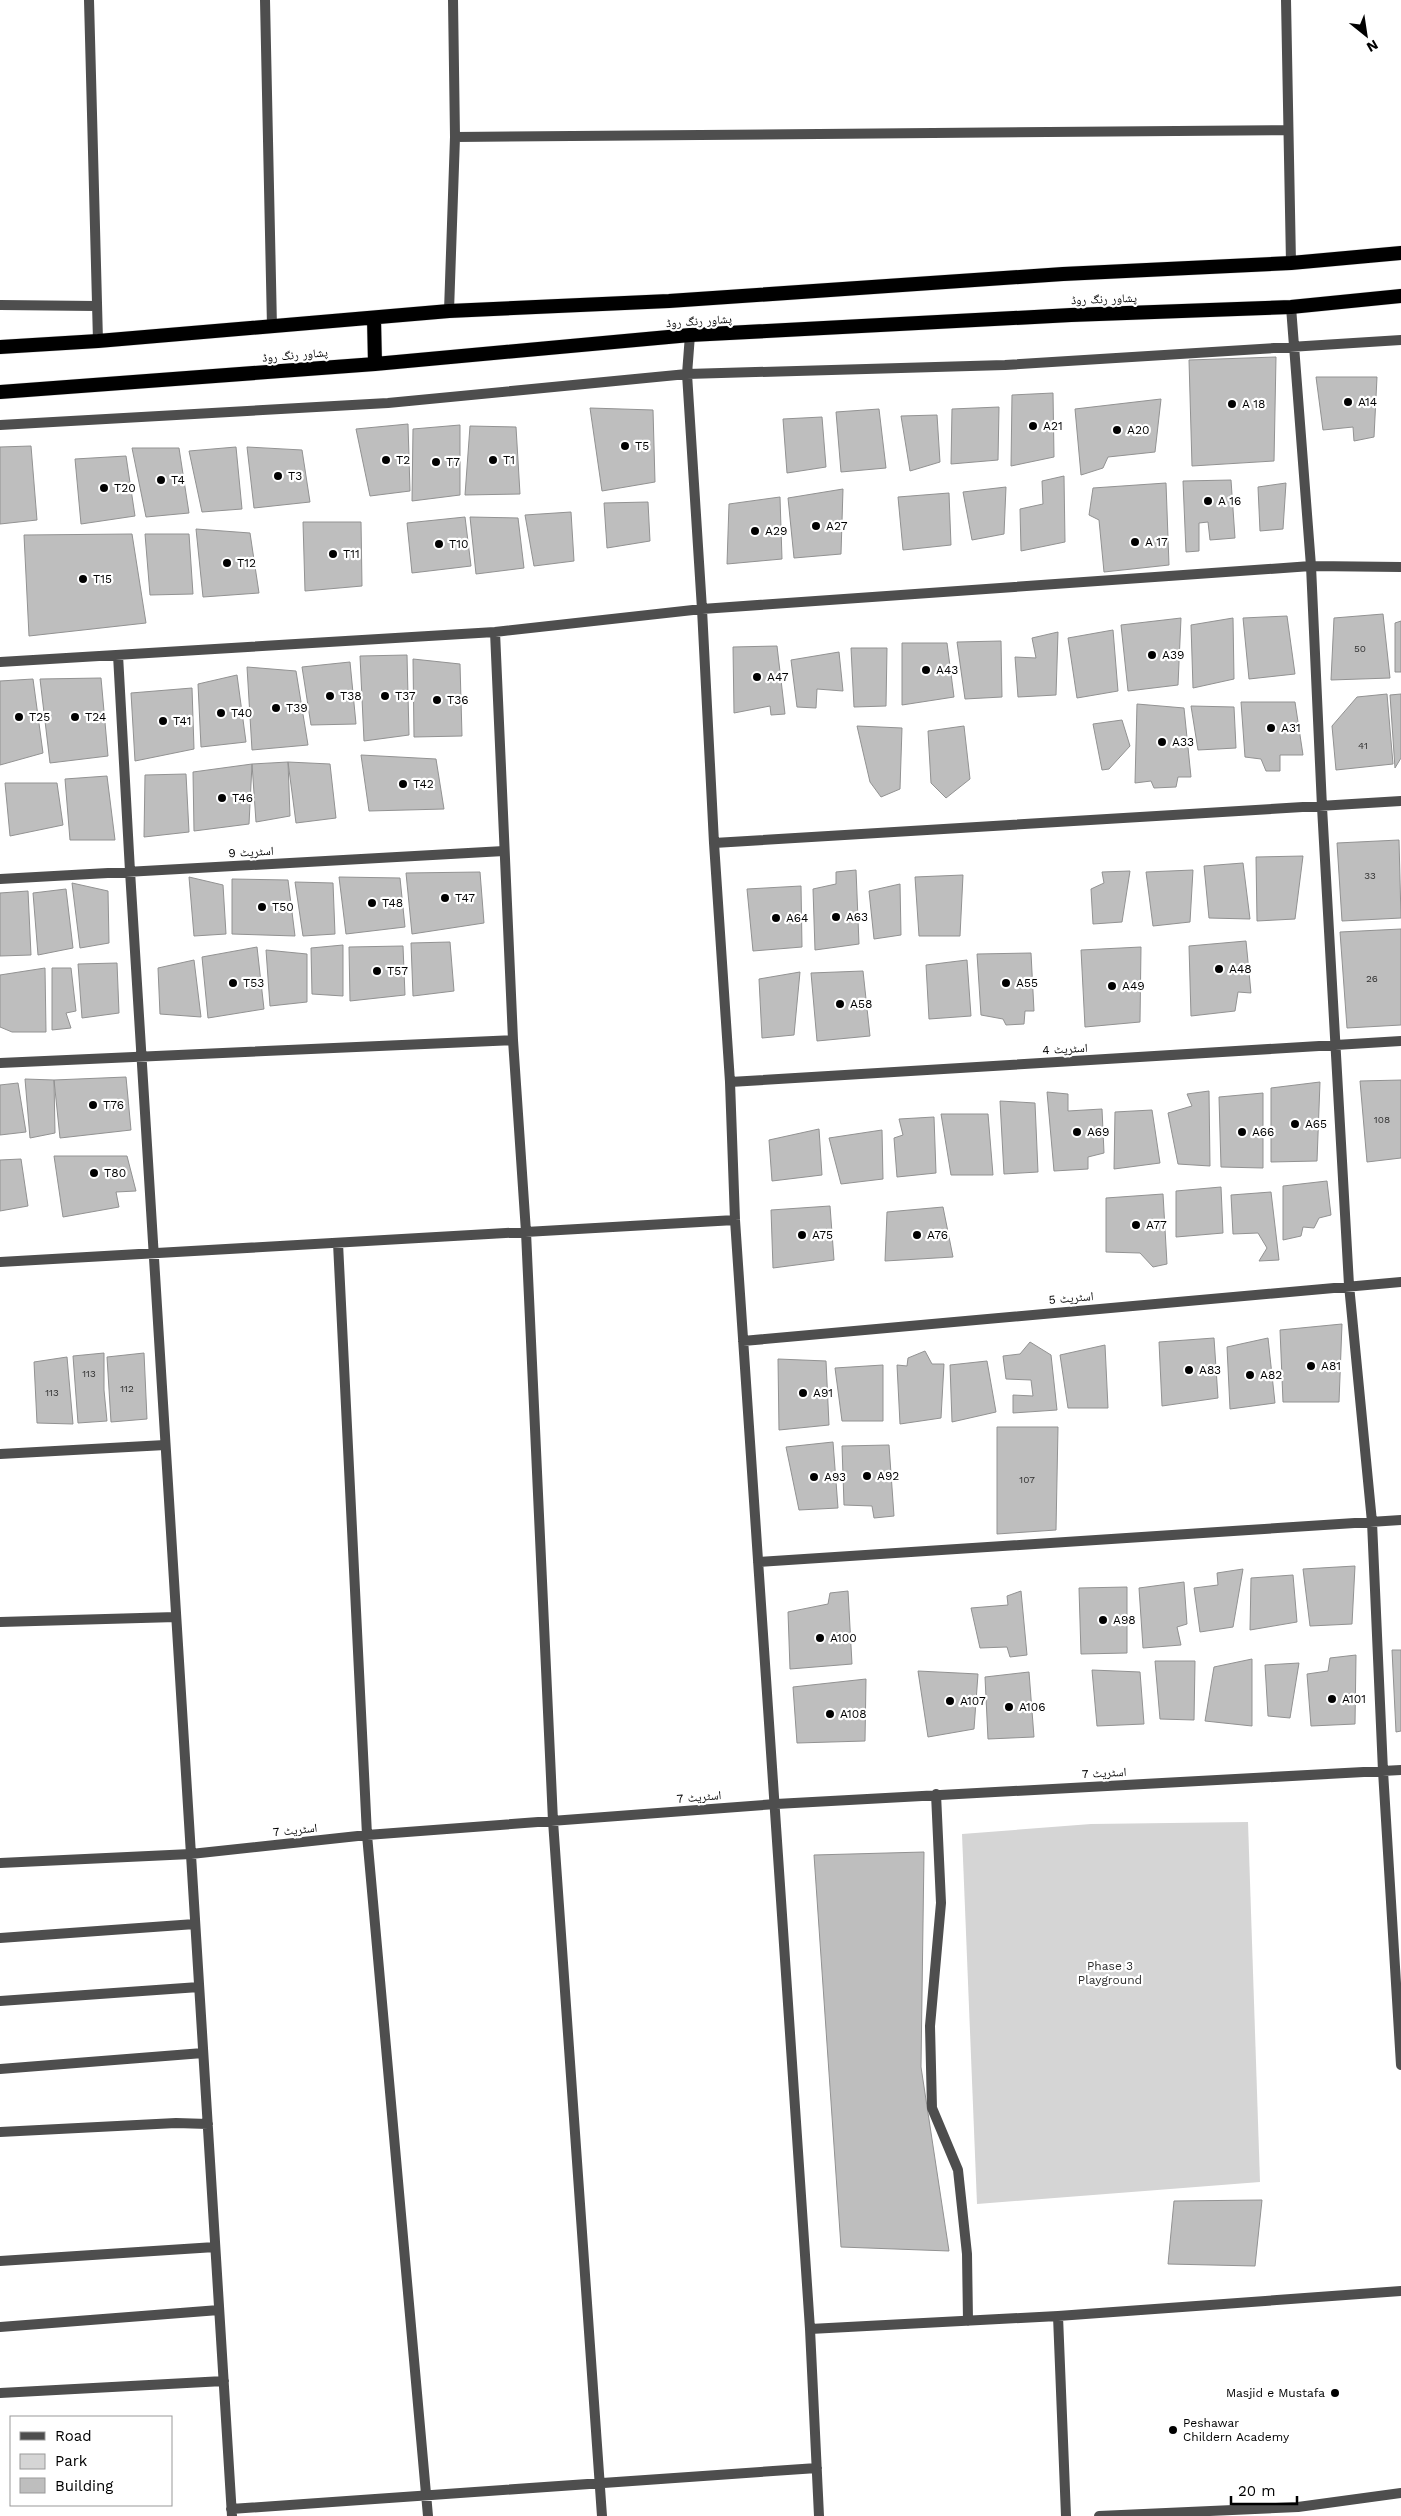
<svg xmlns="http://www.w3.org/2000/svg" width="1401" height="2516" font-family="'Work Sans','Noto Naskh Arabic',sans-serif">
	<rect width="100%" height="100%" fill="#fff"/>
	<path fill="#d5d5d5" d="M1248,1822L1260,2182L977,2204L962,1834L1091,1824Z"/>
	<path fill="#bebebe" stroke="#929292" d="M1276,357L1274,461L1192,466L1189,360Z
		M1316,377H1377L1374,437L1354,441L1353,427L1323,430Z
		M1053,393L1054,457L1011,466L1012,395Z
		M1161,399L1155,452L1108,457L1103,468L1081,475L1075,409Z
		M999,407L998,460L951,464L952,409Z
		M590,408L653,410L655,482L602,491Z
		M879,409L886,468L841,472L836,412Z
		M937,415L940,462L910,471L901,416Z
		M822,417L826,467L787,473L783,419Z
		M408,424L410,491L370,496L356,429Z
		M460,425V495L412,501L413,429Z
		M470,426L516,427L520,494L465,495Z
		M31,446L37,520L0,524V447Z
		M236,447L242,509L202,512L189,451Z
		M247,447L302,450L310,502L254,508Z
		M132,448H179L189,513L146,517Z
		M126,456L135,516L81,524L75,459Z
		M1064,476L1065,542L1021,551L1020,509L1043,504L1042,481Z
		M1231,480L1235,538L1210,540L1208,522L1199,523V551L1186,552L1183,481Z
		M1166,483L1169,565L1104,572L1099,520L1089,515L1093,488Z
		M1286,483L1283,529L1260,531L1258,487Z
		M1006,487L1004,534L972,540L963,492Z
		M843,489L841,554L794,558L788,498Z
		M949,493L951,545L903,550L898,497Z
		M780,497L782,559L727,564L729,504Z
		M648,502L650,541L607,548L604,503Z
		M571,512L574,561L534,566L525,515Z
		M465,517L471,566L412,573L407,523Z
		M470,517L518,518L524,568L476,574Z
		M303,522H361L362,586L305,591Z
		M196,529L250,533L259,593L203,597Z
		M132,534L146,623L29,636L24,535Z
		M145,534H189L193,594L150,595Z
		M1383,614L1390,678L1331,680L1334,618Z
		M1287,616L1295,674L1249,679L1243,618Z
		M1181,618L1178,685L1128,691L1121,625Z
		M1233,618L1234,679L1193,688L1191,625Z
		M1401,621V672H1395V623Z
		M1113,630L1118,691L1077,698L1068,638Z
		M1058,632L1056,695L1018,697L1015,657L1036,658L1032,638Z
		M1001,641L1002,697L965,699L957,642Z
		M902,643H947L954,697L902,705Z
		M777,646L785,714L771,715L770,706L734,713L733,647Z
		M851,648H887L886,706L854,707Z
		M839,652L843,691L817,689L816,708L797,707L791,660Z
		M407,655L409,735L364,741L360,656Z
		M413,659L460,664L462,736L414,737Z
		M350,662L356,724L311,725L302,667Z
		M247,667L296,671L308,745L252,750Z
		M237,675L246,742L201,747L198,684Z
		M101,678L108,756L50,763L40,679Z
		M33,679L43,753L0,765V681Z
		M192,688L194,749L135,761L131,693Z
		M1387,694L1393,764L1336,770L1332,726L1357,697Z
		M1401,694V758L1395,768L1390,695Z
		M1241,702H1295L1303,755H1280V771H1266L1261,759L1245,757Z
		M1137,704L1184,708L1191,777H1178L1176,787L1154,788L1151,781L1135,783Z
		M1191,706L1234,707L1236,748L1198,750Z
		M1122,720L1130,746L1109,769L1102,770L1093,724Z
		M857,726L902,728L900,789L881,797L870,782Z
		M964,726L970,779L946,798L931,783L928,731Z
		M361,755L436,759L444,809L369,811Z
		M288,762L330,764L336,818L296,823Z
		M288,762L290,816L256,822L252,764Z
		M252,764L249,824L194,831L193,772Z
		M186,774L189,832L144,837L145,775Z
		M107,776L115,840H70L65,779Z
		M5,783H57L63,825L10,836Z
		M1399,840L1401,918L1342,921L1337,843Z
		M1303,856L1295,919L1257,921L1256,857Z
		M1243,863L1250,919L1209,918L1204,866Z
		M856,870L859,944L815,950L813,889L836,884V872Z
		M1193,870L1190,922L1153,926L1146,872Z
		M1130,871L1122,922L1093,924L1091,889L1104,883L1102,872Z
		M480,872L484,923L412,934L406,873Z
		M963,875L960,936H919L915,877Z
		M189,877L223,885L226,934L194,936Z
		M339,877L400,878L405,927L346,934Z
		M232,879L288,880L295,936L232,934Z
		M295,882L333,883L335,934L303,936Z
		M72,883L108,891L109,943L80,948Z
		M900,884L901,935L874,939L869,891Z
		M801,886L802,947L753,951L747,889Z
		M66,889L73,948L38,955L33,893Z
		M28,891L31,955L0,956V893Z
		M1401,929V1025L1347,1028L1340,932Z
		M1246,941L1251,993L1238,992L1235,1011L1191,1016L1189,946Z
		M450,942L454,991L413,996L411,943Z
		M343,945V996L312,994L311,948Z
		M403,946L405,995L350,1001L349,947Z
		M257,947L264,1009L208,1018L202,957Z
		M1141,947L1140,1022L1085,1027L1081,950Z
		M266,950L307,954V1002L270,1006Z
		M1031,953L1034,1011H1025L1024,1024L1006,1025L1003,1019L981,1015L977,954Z
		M194,960L201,1017L160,1014L158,968Z
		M967,960L971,1016L929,1019L926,965Z
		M117,963L119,1013L82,1018L78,964Z
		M45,968L46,1032H12L0,1027V975Z
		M52,968H71L76,1011L66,1013L71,1028L52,1030Z
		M863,971L870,1036L817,1041L811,973Z
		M800,972L794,1035L762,1038L759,979Z
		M126,1077L131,1130L60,1138L54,1080Z
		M25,1079L54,1080L55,1133L30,1138Z
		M1401,1080V1158L1367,1162L1360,1081Z
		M1320,1082L1317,1161L1271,1162V1088Z
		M18,1083L26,1132L0,1135V1085Z
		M1209,1091L1210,1166L1178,1164L1168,1113L1192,1106L1187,1094Z
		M1047,1092L1068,1094V1111L1102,1109L1104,1153L1088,1157V1169L1054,1171Z
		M1263,1093V1168L1221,1167L1219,1097Z
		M1000,1101L1035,1103L1038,1172L1004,1174Z
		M1152,1110L1160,1163L1114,1169L1115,1112Z
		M941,1114H988L993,1175H951Z
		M934,1117L936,1173L897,1177L894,1138L903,1135L899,1119Z
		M819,1129L822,1175L772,1181L769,1140Z
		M882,1130L883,1179L841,1184L829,1138Z
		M54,1156H127L136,1191L116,1192L119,1207L63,1217Z
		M21,1159L28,1206L0,1211V1160Z
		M1327,1181L1331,1215L1319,1218L1314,1228L1303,1227L1301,1236L1283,1240V1186Z
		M1221,1187L1223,1233L1176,1237V1191Z
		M1271,1192L1279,1260L1259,1261L1267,1248L1258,1233L1233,1234L1231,1195Z
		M1163,1194L1167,1264L1153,1267L1140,1253L1106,1252V1198Z
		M830,1206L834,1260L773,1268L771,1210Z
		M943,1207L953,1257L885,1261L887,1212Z
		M1342,1324L1339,1402H1283L1280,1330Z
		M1214,1338L1218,1398L1162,1406L1159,1342Z
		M1268,1338L1275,1403L1230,1409L1227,1347Z
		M1030,1342L1051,1355L1057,1410L1013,1413V1395L1033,1396L1031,1380L1006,1379L1003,1356L1020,1354Z
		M1105,1345L1108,1408H1068L1060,1355Z
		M925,1351L932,1364H944L941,1418L900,1424L897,1365L907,1366L908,1358Z
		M104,1353V1390L107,1421L78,1423L73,1356Z
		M144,1353L147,1419L111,1422L107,1357Z
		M67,1357L73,1424L37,1423L34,1362Z
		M778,1359L826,1361L829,1425L779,1430Z
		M987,1361L996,1412L952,1422L950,1365Z
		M883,1365V1421H842L835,1368Z
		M997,1427H1058L1056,1530L997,1534Z
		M833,1442L838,1508L799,1510L786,1447Z
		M889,1445L894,1516L874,1518L872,1506L844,1505L842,1446Z
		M1355,1566L1352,1624L1310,1626L1303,1569Z
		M1243,1569L1233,1627L1200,1632L1194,1588L1218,1585L1217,1573Z
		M1293,1575L1297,1622L1250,1630L1251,1578Z
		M1184,1582L1187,1624L1177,1627L1181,1645L1143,1648L1139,1588Z
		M1127,1587V1653L1081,1654L1079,1588Z
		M848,1591L852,1664L790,1669L788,1612L828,1604L830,1593Z
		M1021,1591L1027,1655L1010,1657L1007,1647L980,1648L971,1608L1008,1605L1007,1596Z
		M1392,1650H1401V1731L1396,1732Z
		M1356,1655L1355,1724L1311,1726L1307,1674L1328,1671L1330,1658Z
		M1252,1659V1726L1205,1721L1214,1667Z
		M1155,1661H1195L1194,1720L1160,1719Z
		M1299,1663L1290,1718L1268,1716L1265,1665Z
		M1092,1670L1140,1672L1144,1724L1097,1726Z
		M918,1671L978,1674L974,1729L928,1737Z
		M1029,1672L1034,1737L988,1739L985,1677Z
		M866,1679L865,1741L797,1743L793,1687Z
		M924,1852L921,2067L949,2251L841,2247L814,1855Z
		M1262,2200L1255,2266L1168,2264L1174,2201Z"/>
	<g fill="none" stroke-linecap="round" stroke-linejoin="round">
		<defs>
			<path id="trunk" d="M374,318L375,364
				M0,347L98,341L449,311L669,301L1063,274L1291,263L1401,253
				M0,392L375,364L690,335L1071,315L1291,307L1401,296"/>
		</defs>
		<use href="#trunk" stroke="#dbdbdb" stroke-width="15"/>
		<path stroke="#4e4e4e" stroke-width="10" d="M89,0L98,341
			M265,0L272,327
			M1286,0L1291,263
			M455,137L1287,130
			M0,305L96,306
			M1291,307L1311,566L1322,807L1349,1285L1372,1522L1383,1771L1401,2065
			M449,311L455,137L453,0
			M690,335L687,374L702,609L714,843L730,1082L735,1220L810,2329L819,2516
			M0,425L388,403L687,374L1005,365L1401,340
			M495,632L513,1040L526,1232L553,1821L602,2516
			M118,655L130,871L232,2516
			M0,662L495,632L702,609L1311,566L1401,567
			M714,843L1401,801
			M0,879L504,851
			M0,1063L513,1040
			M730,1082L1401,1041
			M338,1243L367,1835L428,2516
			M0,1262L735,1220
			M743,1341L1401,1282
			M0,1454L165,1445
			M758,1562L1401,1520
			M0,1622L176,1617
			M936,1794L941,1903L930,2026L932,2108L958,2170L967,2254L968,2321
			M0,1863L191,1854L367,1835L776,1804L1401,1770
			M0,1938L195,1924
			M0,2001L199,1987
			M0,2069L203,2053
			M0,2132L176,2123L208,2124
			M0,2261L215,2247
			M1058,2316L1066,2516
			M0,2327L219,2310
			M810,2329L1058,2316L1401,2291
			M0,2393L224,2381
			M231,2509L817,2468
			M1099,2516L1298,2507L1401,2493"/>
		<use href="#trunk" stroke="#000" stroke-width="14"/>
	</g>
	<g fill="#000" stroke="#fff" stroke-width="2">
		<circle cx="1348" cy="402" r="5"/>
		<circle cx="1232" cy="404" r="5"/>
		<circle cx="1033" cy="426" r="5"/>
		<circle cx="1117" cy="430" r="5"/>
		<circle cx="625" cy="446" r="5"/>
		<circle cx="386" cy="460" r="5"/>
		<circle cx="493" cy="460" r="5"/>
		<circle cx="436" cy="462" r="5"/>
		<circle cx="278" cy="476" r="5"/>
		<circle cx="161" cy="480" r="5"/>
		<circle cx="104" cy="488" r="5"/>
		<circle cx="1208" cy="501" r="5"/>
		<circle cx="816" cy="526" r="5"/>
		<circle cx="755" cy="531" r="5"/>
		<circle cx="1135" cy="542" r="5"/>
		<circle cx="439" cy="544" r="5"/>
		<circle cx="333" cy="554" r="5"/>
		<circle cx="227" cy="563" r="5"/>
		<circle cx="83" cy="579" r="5"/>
		<circle cx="1152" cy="655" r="5"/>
		<circle cx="926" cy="670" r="5"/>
		<circle cx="757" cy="677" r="5"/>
		<circle cx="330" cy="696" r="5"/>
		<circle cx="385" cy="696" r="5"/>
		<circle cx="437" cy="700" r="5"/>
		<circle cx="276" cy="708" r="5"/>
		<circle cx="221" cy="713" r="5"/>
		<circle cx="19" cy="717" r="5"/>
		<circle cx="75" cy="717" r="5"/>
		<circle cx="163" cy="721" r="5"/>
		<circle cx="1271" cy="728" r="5"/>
		<circle cx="1162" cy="742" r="5"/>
		<circle cx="403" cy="784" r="5"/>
		<circle cx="222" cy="798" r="5"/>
		<circle cx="445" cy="898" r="5"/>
		<circle cx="372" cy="903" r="5"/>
		<circle cx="262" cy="907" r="5"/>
		<circle cx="836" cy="917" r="5"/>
		<circle cx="776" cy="918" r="5"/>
		<circle cx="1219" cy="969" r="5"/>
		<circle cx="377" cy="971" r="5"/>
		<circle cx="233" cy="983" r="5"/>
		<circle cx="1006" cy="983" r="5"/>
		<circle cx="1112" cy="986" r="5"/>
		<circle cx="840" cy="1004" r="5"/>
		<circle cx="93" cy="1105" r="5"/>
		<circle cx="1295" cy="1124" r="5"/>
		<circle cx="1077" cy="1132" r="5"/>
		<circle cx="1242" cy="1132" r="5"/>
		<circle cx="94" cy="1173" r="5"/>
		<circle cx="1136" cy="1225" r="5"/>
		<circle cx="802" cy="1235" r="5"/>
		<circle cx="917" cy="1235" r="5"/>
		<circle cx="1311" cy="1366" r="5"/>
		<circle cx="1189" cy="1370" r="5"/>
		<circle cx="1250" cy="1375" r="5"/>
		<circle cx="803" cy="1393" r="5"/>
		<circle cx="867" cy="1476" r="5"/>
		<circle cx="814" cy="1477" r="5"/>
		<circle cx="1103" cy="1620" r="5"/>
		<circle cx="820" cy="1638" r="5"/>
		<circle cx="1332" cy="1699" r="5"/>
		<circle cx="950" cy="1701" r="5"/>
		<circle cx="1009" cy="1707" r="5"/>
		<circle cx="830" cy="1714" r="5"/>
		<circle cx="1335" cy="2393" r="5"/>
		<circle cx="1173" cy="2430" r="5"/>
	</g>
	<g text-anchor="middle" stroke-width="4.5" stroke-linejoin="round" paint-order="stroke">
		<g font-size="10" fill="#303030">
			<text x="1360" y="652">50</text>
			<text x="1363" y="749">41</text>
			<text x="1370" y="879">33</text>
			<text x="1372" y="982">26</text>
			<text x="1382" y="1123">108</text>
			<text x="89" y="1377">113</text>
			<text x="127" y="1392">112</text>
			<text x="52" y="1396">113</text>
			<text x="1027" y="1483">107</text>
		</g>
		<g font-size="12" fill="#000" stroke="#fff">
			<text transform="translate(1104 299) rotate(-2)" y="4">پشاور رنگ روڈ</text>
			<text transform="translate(699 321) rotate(-4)" y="4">پشاور رنگ روڈ</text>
			<text transform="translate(295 355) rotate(-5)" y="4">پشاور رنگ روڈ</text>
			<text transform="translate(251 852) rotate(-3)" y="4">اسٹریٹ 9</text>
			<text transform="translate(1065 1049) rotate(-3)" y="4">اسٹریٹ 4</text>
			<text transform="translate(1071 1298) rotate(-5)" y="4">اسٹریٹ 5</text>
			<text transform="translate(1104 1773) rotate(-3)" y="4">اسٹریٹ 7</text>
			<text transform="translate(699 1797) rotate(-5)" y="4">اسٹریٹ 7</text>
			<text transform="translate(295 1830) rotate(-6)" y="4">اسٹریٹ 7</text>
		</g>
		<g font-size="12" fill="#000" stroke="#fff" text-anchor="start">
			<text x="1358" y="406">A14</text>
			<text x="1242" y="408">A 18</text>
			<text x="1043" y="430">A21</text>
			<text x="1127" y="434">A20</text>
			<text x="635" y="450">T5</text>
			<text x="396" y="464">T2</text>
			<text x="503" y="464">T1</text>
			<text x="446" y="466">T7</text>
			<text x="288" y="480">T3</text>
			<text x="171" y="484">T4</text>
			<text x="114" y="492">T20</text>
			<text x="1218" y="505">A 16</text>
			<text x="826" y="530">A27</text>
			<text x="765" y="535">A29</text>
			<text x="1145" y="546">A 17</text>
			<text x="449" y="548">T10</text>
			<text x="343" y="558">T11</text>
			<text x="237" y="567">T12</text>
			<text x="93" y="583">T15</text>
			<text x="1162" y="659">A39</text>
			<text x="936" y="674">A43</text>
			<text x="767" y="681">A47</text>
			<text x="340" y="700">T38</text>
			<text x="395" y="700">T37</text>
			<text x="447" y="704">T36</text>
			<text x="286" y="712">T39</text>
			<text x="231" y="717">T40</text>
			<text x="29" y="721">T25</text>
			<text x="85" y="721">T24</text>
			<text x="173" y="725">T41</text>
			<text x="1281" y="732">A31</text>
			<text x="1172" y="746">A33</text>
			<text x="413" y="788">T42</text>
			<text x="232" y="802">T46</text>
			<text x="455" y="902">T47</text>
			<text x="382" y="907">T48</text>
			<text x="272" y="911">T50</text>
			<text x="846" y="921">A63</text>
			<text x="786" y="922">A64</text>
			<text x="1229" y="973">A48</text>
			<text x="387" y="975">T57</text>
			<text x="243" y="987">T53</text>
			<text x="1016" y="987">A55</text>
			<text x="1122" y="990">A49</text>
			<text x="850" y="1008">A58</text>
			<text x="103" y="1109">T76</text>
			<text x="1305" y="1128">A65</text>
			<text x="1087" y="1136">A69</text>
			<text x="1252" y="1136">A66</text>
			<text x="104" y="1177">T80</text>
			<text x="1146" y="1229">A77</text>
			<text x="812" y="1239">A75</text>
			<text x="927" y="1239">A76</text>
			<text x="1321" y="1370">A81</text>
			<text x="1199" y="1374">A83</text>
			<text x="1260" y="1379">A82</text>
			<text x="813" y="1397">A91</text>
			<text x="877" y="1480">A92</text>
			<text x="824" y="1481">A93</text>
			<text x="1113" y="1624">A98</text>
			<text x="830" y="1642">A100</text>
			<text x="1342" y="1703">A101</text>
			<text x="960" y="1705">A107</text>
			<text x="1019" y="1711">A106</text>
			<text x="840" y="1718">A108</text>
			<text x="1325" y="2397" text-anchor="end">Masjid e Mustafa</text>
			<text x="1183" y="2427">Peshawar<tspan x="1183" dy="14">Childern Academy</tspan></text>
		</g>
		<g font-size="12" fill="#2c2c2c" stroke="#fff">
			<text x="1110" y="1970">Phase 3<tspan x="1110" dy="14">Playground</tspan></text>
		</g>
	</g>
	<rect x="10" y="2416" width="162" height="90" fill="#ffffff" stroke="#999999"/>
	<rect x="20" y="2432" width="25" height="8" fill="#4e4e4e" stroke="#999999"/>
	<text x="55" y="2441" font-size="15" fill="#000000">Road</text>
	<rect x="20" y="2454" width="25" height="15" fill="#d5d5d5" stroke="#999999"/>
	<text x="55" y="2466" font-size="15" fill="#000000">Park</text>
	<rect x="20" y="2478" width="25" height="15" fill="#bebebe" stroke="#999999"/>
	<text x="55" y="2491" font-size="15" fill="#000000">Building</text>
	<g transform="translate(1366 35) rotate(150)" stroke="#ffffff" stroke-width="4" paint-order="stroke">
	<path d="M0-4L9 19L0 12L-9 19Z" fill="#000000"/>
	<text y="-8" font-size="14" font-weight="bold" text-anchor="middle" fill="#000000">N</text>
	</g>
	<path d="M1231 2496v8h66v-8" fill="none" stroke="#000000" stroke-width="2.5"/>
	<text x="1238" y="2496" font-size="15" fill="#000000" stroke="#ffffff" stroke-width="4" paint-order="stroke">20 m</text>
</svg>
